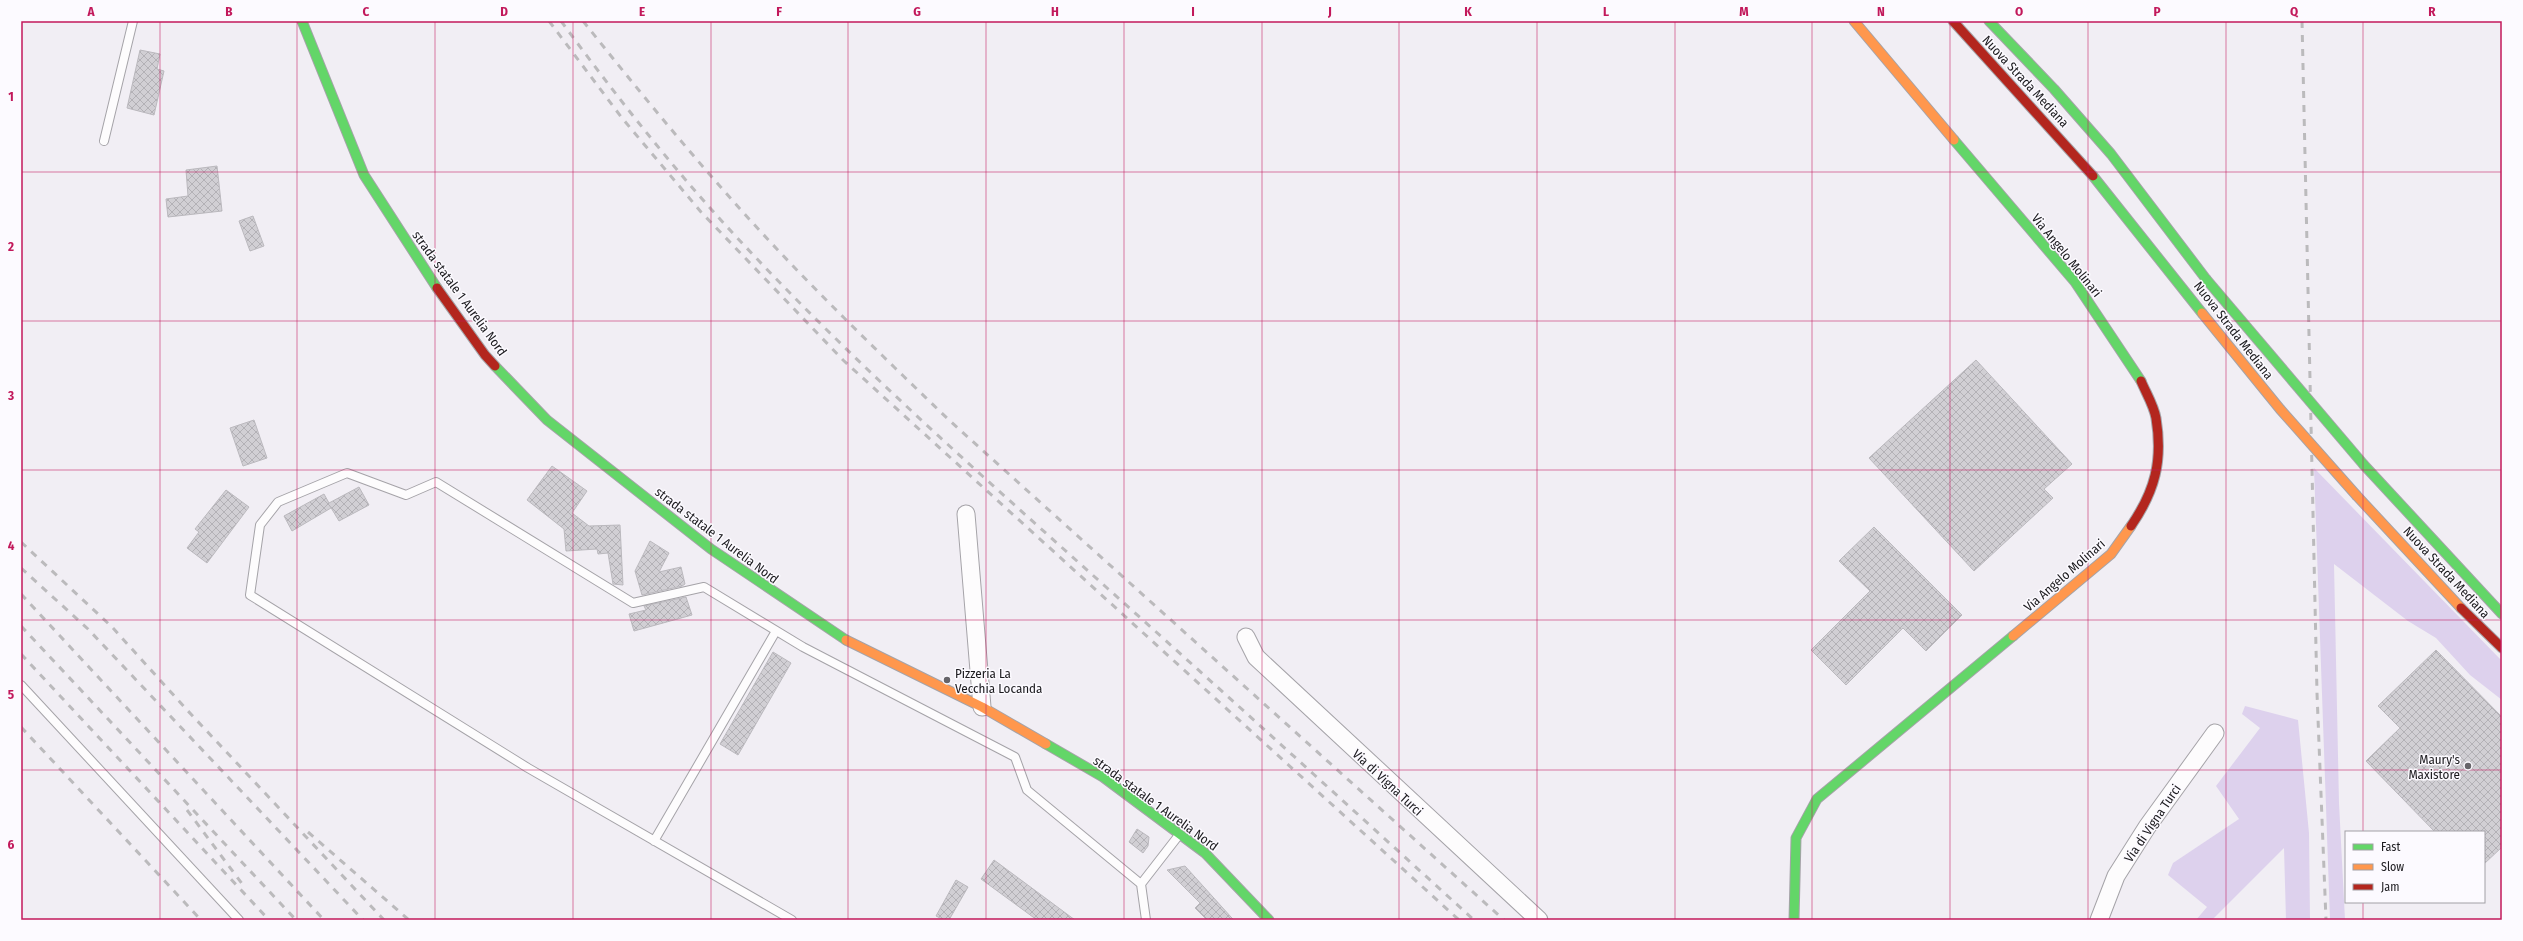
<svg xmlns="http://www.w3.org/2000/svg" width="2523" height="941" font-family="'Fira Sans Condensed',sans-serif">
	<defs>
		<pattern id="building-cross-hatch" width="8" height="8" patternUnits="userSpaceOnUse"><rect width="8" height="8" fill="#d1cfd4"/><path d="M0 0l8 8M0 8l8-8" fill="none" stroke="#b3b1b6"/></pattern>
	</defs>
	<rect width="100%" height="100%" fill="#f1eef4"/>
	<path fill="#ddd1ed" d="M2314,468L2502,661V700L2470,675L2436,638L2408,621L2334,564L2339,803L2345,920H2330Z
		M2245,706L2298,720L2309,833L2310,920H2286L2284,848L2212,920H2196L2207,907L2168,875L2173,863L2239,819L2216,786L2260,728L2242,714Z"/>
	<path fill="url(#building-cross-hatch)" stroke="#bbb9be" d="M140,50L160,54L157,69L164,71L154,115L127,108Z
		M217,166L222,211L168,217L166,199L188,196L186,170Z
		M253,216L264,246L250,251L239,221Z
		M1976,360L2072,464L2044,489L2053,498L1974,571L1869,458Z
		M254,420L267,458L243,466L230,428Z
		M552,466L587,491L572,513L589,526L620,525L623,585L613,584L608,553L598,554L597,549L566,551L564,529L527,500Z
		M359,487L369,505L339,521L330,506L331,508L292,531L284,516L324,494L329,503Z
		M226,490L249,507L207,563L187,548L199,532L195,529Z
		M1874,527L1962,615L1926,651L1903,628L1846,685L1811,650L1870,591L1839,561Z
		M650,541L669,553L659,572L681,567L685,584L682,586L642,595L635,571Z
		M686,597L692,615L634,631L629,614L646,610L644,606Z
		M2436,650L2502,717V847L2484,864V832H2435L2366,761L2400,728L2378,706Z
		M773,652L791,663L738,755L720,744Z
		M1137,829L1149,837L1148,846L1143,853L1129,842Z
		M994,860L1075,920H1037L981,879Z
		M1185,866L1231,917L1234,920H1207L1195,908L1200,903L1167,870Z
		M956,880L968,887L949,920H944L936,916Z"/>
	<g fill="none" stroke-linecap="round" stroke-linejoin="round">
		<defs>
			<path id="lane" d="M104,141L133,21
				M21,685L239,920
				M654,841L776,631
				M1141,884L1146,920
				M792,920L528,768L250,595L260,525L278,502L347,473L406,495L436,482L633,603L704,587L803,647L1015,757L1027,790L1141,884L1179,835"/>
			<path id="street" d="M966,514L982,707
				M1246,637L1256,657L1539,920
				M2099,920L2116,876L2147,827L2215,733"/>
			<path id="fast" d="M302,21L364,175L437,288
				M1989,21L2054,89L2111,154L2206,279
				M1954,140L2075,282L2141,381
				M2093,176L2202,313
				M495,366L547,420L711,549L846,640
				M2364,465L2502,614
				M1046,744L1103,777L1205,853L1269,920
				M1794,920L1796,838L1817,799L2013,636"/>
			<path id="slow" d="M1854,21L1954,140
				M2357,496L2461,608
				M2013,636L2111,554L2131,526
				M846,640L982,707L1046,744"/>
			<path id="jam" d="M1953,21L2093,176
				M437,288L485,355L495,366
				M2131,526C2155,491 2163,461 2156,418C2154,406 2146,393 2141,381
				M2461,608L2502,648"/>
		</defs>
		<use href="#lane" stroke="#a5a3a8" stroke-width="10"/>
		<use href="#street" stroke="#a5a3a8" stroke-width="19"/>
		<use href="#fast" stroke="#a5a3a8" stroke-width="11"/>
		<use href="#slow" stroke="#a5a3a8" stroke-width="11"/>
		<use href="#jam" stroke="#a5a3a8" stroke-width="11"/>
		<use href="#lane" stroke="#fdfcfd" stroke-width="8"/>
		<use href="#street" stroke="#fdfcfd" stroke-width="17"/>
		<use href="#fast" stroke="#63d668" stroke-width="9"/>
		<use href="#slow" stroke="#ff974d" stroke-width="9"/>
		<use href="#jam" stroke="#b3261e" stroke-width="9"/>
		<path stroke="#bbbabc" stroke-width="3" stroke-dasharray="7 7" stroke-linecap="butt" d="M549,21L622,118L701,212L843,360L1459,920
			M561,21C608,85 657,148 710,208C832,344 970,465 1106,587C1229,697 1352,809 1474,920
			M583,21C650,105 719,189 793,266C844,319 897,370 950,421L1504,920
			M2302,21L2317,693L2326,920
			M21,542L112,627L188,711L384,920
			M21,568L88,629L363,920
			M21,594L324,920
			M21,626L296,920
			M21,654L269,920
			M21,727L201,920
			M187,810L243,885
			M308,832L409,920"/>
		<defs>
			<path id="fast-bridge" d="M2206,279L2364,465"/>
			<path id="slow-bridge" d="M2202,313L2280,409L2357,496"/>
		</defs>
		<use href="#fast-bridge" stroke="#a5a3a8" stroke-width="11" stroke-linecap="butt"/>
		<use href="#slow-bridge" stroke="#a5a3a8" stroke-width="11" stroke-linecap="butt"/>
		<use href="#fast-bridge" stroke="#63d668" stroke-width="9"/>
		<use href="#slow-bridge" stroke="#ff974d" stroke-width="9"/>
	</g>
	<path fill="none" stroke="#c2185b" stroke-width="1" stroke-opacity="0.55" d="M160,21V920M297,21V920M435,21V920M573,21V920M711,21V920M848,21V920M986,21V920M1124,21V920M1262,21V920M1399,21V920M1537,21V920M1675,21V920M1812,21V920M1950,21V920M2088,21V920M2226,21V920M2363,21V832M21,172H2502M21,321H2502M21,470H2502M21,620H2502M21,770H2502M2363,902V920"/>
	<g fill="#666469" stroke="#fcfaff" stroke-width="1.5">
		<circle cx="947" cy="680" r="4"/>
		<circle cx="2468" cy="766" r="4"/>
	</g>
	<g text-anchor="middle" stroke-width="3" stroke-linejoin="round" paint-order="stroke">
		<g font-size="13" fill="#1b1a1e" stroke="#fcfaff">
			<text transform="translate(2026 81) rotate(47)" y="5">Nuova Strada Mediana</text>
			<text transform="translate(2067 255) rotate(51)" y="5">Via Angelo Molinari</text>
			<text transform="translate(460 293) rotate(54)" y="5">strada statale 1 Aurelia Nord</text>
			<text transform="translate(2234 330) rotate(52)" y="5">Nuova Strada Mediana</text>
			<text transform="translate(717 535) rotate(37)" y="5">strada statale 1 Aurelia Nord</text>
			<text transform="translate(2447 572) rotate(47)" y="5">Nuova Strada Mediana</text>
			<text transform="translate(2064 575) rotate(-41)" y="5">Via Angelo Molinari</text>
			<text transform="translate(1388 782) rotate(43)" y="5">Via di Vigna Turci</text>
			<text transform="translate(1156 803) rotate(36)" y="5">strada statale 1 Aurelia Nord</text>
			<text transform="translate(2152 823) rotate(-56)" y="5">Via di Vigna Turci</text>
		</g>
		<g font-size="13" fill="#1b1a1e" stroke="#fcfaff" text-anchor="start">
			<text x="955" y="678">Pizzeria La<tspan x="955" dy="15">Vecchia Locanda</tspan></text>
			<text x="2460" y="764" text-anchor="end">Maury's<tspan x="2460" dy="15">Maxistore</tspan></text>
		</g>
	</g>
	<rect width="2523" height="941" fill="none" stroke="#fcfaff" stroke-width="44"/>
	<rect x="2345" y="831" width="140" height="72" fill="#fcfaff" stroke="#a2a0a5"/>
	<rect x="2353" y="844" width="20" height="6" fill="#63d668" stroke="#a2a0a5"/>
	<text x="2381" y="851" font-size="12" fill="#1b1a1e">Fast</text>
	<rect x="2353" y="864" width="20" height="6" fill="#ff974d" stroke="#a2a0a5"/>
	<text x="2381" y="871" font-size="12" fill="#1b1a1e">Slow</text>
	<rect x="2353" y="884" width="20" height="6" fill="#b3261e" stroke="#a2a0a5"/>
	<text x="2381" y="891" font-size="12" fill="#1b1a1e">Jam</text>
	<rect x="22" y="22" width="2479" height="897" fill="none" stroke="#c2185b" stroke-width="1.5"/>
	<g font-size="13" text-anchor="middle" font-weight="bold" fill="#c2185b">
		<text x="91" y="16">A</text>
		<text x="229" y="16">B</text>
		<text x="366" y="16">C</text>
		<text x="504" y="16">D</text>
		<text x="642" y="16">E</text>
		<text x="779" y="16">F</text>
		<text x="917" y="16">G</text>
		<text x="1055" y="16">H</text>
		<text x="1193" y="16">I</text>
		<text x="1330" y="16">J</text>
		<text x="1468" y="16">K</text>
		<text x="1606" y="16">L</text>
		<text x="1744" y="16">M</text>
		<text x="1881" y="16">N</text>
		<text x="2019" y="16">O</text>
		<text x="2157" y="16">P</text>
		<text x="2294" y="16">Q</text>
		<text x="2432" y="16">R</text>
		<text x="11" y="101">1</text>
		<text x="11" y="251">2</text>
		<text x="11" y="400">3</text>
		<text x="11" y="550">4</text>
		<text x="11" y="699">5</text>
		<text x="11" y="849">6</text>
	</g>
</svg>
